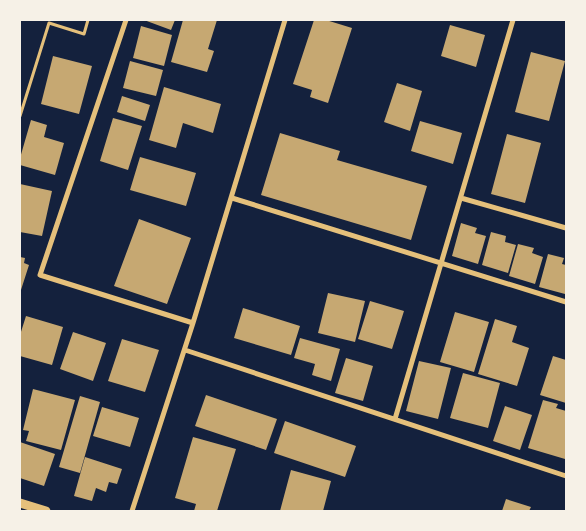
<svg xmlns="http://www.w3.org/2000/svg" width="586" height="531" font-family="'PT Serif',serif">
	<rect width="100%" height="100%" fill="#14213d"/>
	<path fill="#c6a872" d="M144,20H175L171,30Z
		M183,20H217L208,49L214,51L207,72L171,62Z
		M314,20H326L352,28L328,103L310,97L312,90L293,84Z
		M450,25L485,35L476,67L441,56Z
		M141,26L172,35L164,66L133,58Z
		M531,52L565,61L549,121L515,112Z
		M53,56L92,66L79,114L41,104Z
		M130,61L163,70L156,96L123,88Z
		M397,83L422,91L410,131L384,122Z
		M164,87L221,104L213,133L183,123L176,148L149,140Z
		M122,96L150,105L145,121L117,112Z
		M113,118L142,126L128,170L100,161Z
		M31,120L47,125L44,137L64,143L55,175L20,165V158Z
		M420,121L462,133L453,164L411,151Z
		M280,133L340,151L337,160L427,186L411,240L261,195Z
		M507,134L541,143L525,203L491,194Z
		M140,157L196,173L186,206L130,190Z
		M20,184L52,191L42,236L20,232Z
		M139,219L191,238L167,304L114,286Z
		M461,223L477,228L475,233L486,236L478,264L452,256Z
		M491,232L506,236L505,242L516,245L508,273L482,265Z
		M518,244L534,248L532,253L543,257L535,284L509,276Z
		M548,254L564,258L562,264L566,265L565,294L539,287Z
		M20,257L25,258L24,263L29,265L20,293Z
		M328,293L365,301L355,342L318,333Z
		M370,301L404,311L392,349L358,339Z
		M243,308L300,326L291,355L234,338Z
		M455,312L489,322L474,372L440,362Z
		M26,316L63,327L52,365L20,356V335Z
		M495,319L517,326L512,342L529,348L517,386L478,374Z
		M73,332L106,343L93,381L60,369Z
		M300,338L340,349L331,381L312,375L315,364L294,358Z
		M122,339L159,350L145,392L108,381Z
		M553,356L566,360V403L540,395Z
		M346,358L373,366L363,401L335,393Z
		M419,361L451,368L438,419L406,411Z
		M463,373L500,383L488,428L450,418Z
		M33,389L75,400L61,450L26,441L29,431L23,430Z
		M206,395L277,419L266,450L195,426Z
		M80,396L100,402L80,473L59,467Z
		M543,400L558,404L556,408L566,411L565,459L528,448Z
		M505,406L532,415L520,450L493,441Z
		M102,407L139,418L130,447L93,436Z
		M285,421L356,446L345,477L274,453Z
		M193,437L236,449L217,511H194L196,504L175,498Z
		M20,442L55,454L44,486L20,478Z
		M85,457L122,469L117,484L109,482L106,492L96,488L92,501L74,496Z
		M291,470L331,481L323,511H280Z
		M506,499L531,507L529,511H502Z"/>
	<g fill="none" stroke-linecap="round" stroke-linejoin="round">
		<path stroke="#e5c07b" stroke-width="3" d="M20,116L49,23L84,34L88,20"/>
		<path stroke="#e5c07b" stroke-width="5" d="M126,20L40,275L193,323
			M232,198L566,302
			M461,198L566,228
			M185,350L566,476
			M395,419L513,20
			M132,511L193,323L285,20"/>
		<path stroke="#e5c07b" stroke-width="9" d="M20,503L46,511"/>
	</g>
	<rect width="586" height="531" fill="none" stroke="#f6f1e7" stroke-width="42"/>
</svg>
